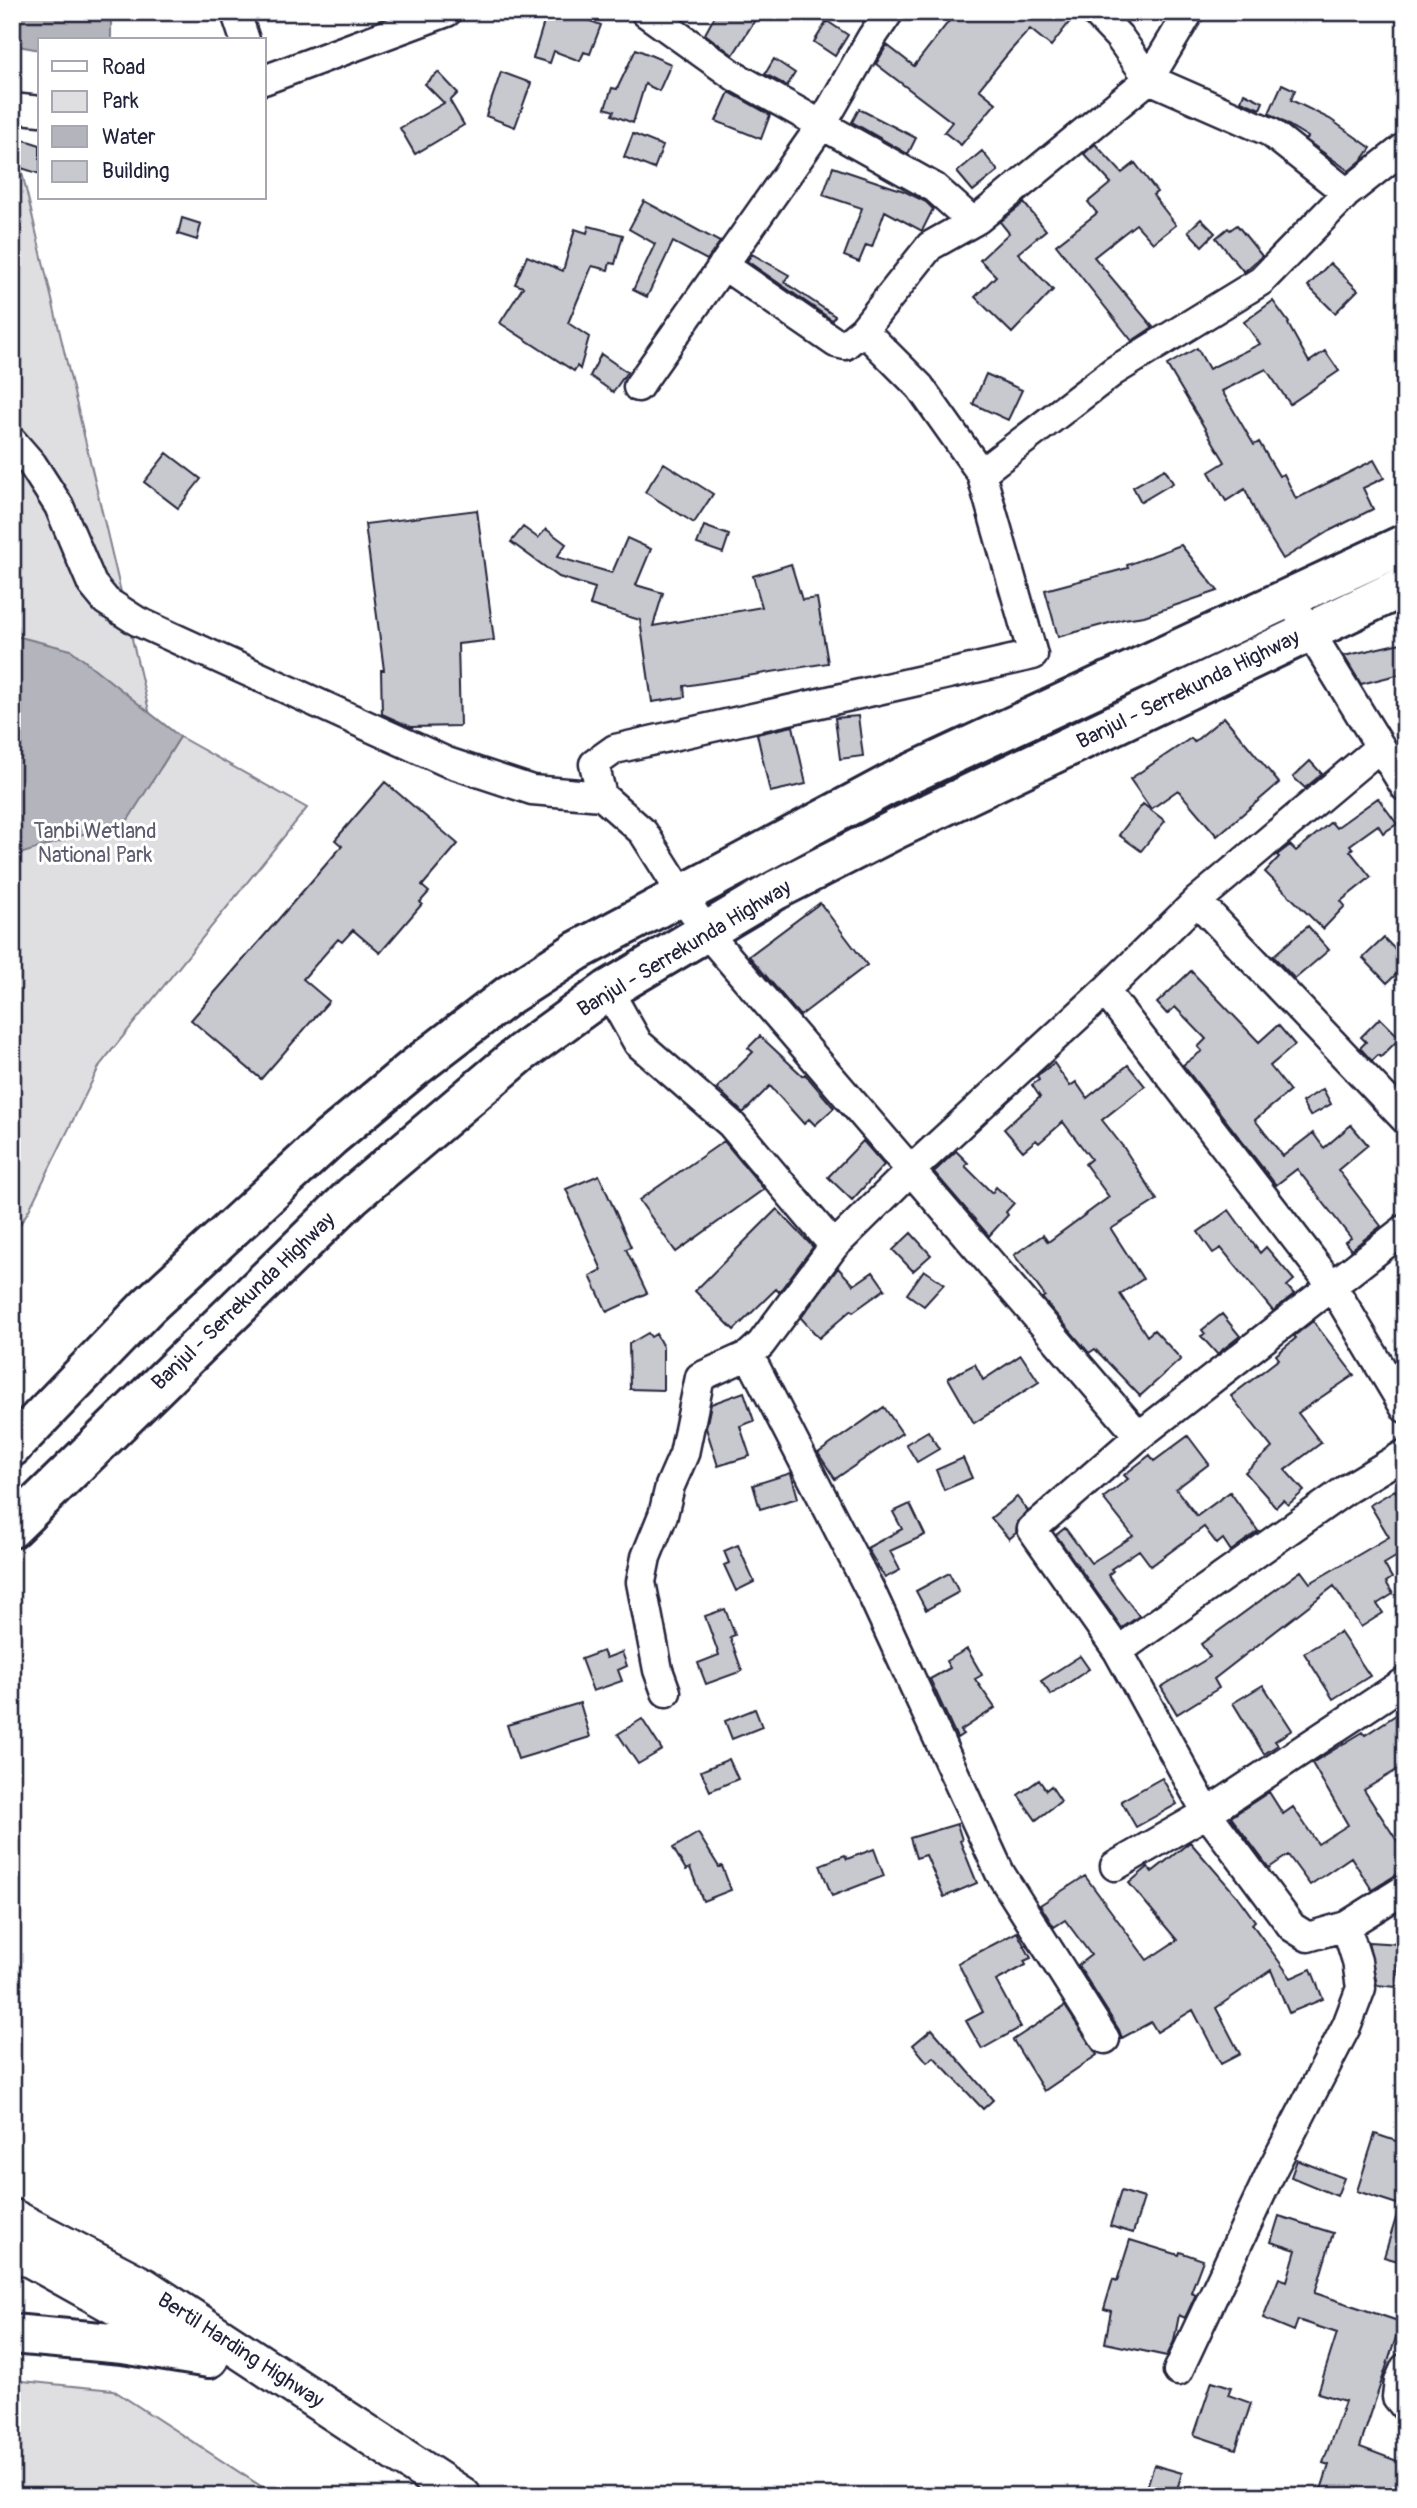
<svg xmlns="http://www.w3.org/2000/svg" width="1417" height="2508" font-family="Pangolin,sans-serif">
	<rect width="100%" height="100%" fill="#fff"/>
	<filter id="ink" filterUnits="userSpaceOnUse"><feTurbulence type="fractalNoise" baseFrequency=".0143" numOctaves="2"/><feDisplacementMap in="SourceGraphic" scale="14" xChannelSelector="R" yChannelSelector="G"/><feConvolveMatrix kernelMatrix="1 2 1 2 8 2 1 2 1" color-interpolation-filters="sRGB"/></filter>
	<g filter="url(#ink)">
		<path fill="#dfdfe2" stroke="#80808e" stroke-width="2" d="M12,130L162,766L180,737L307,808L100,1065L29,1210L12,1237Z
			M12,2380L113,2390L276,2496H12Z"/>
		<path fill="#b4b4bc" stroke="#7a7a88" stroke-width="2" d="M12,12H111V40H40V50L12,45Z
			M12,635L71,650L180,737L128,820L14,856Z"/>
		<path fill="#c8c8cf" stroke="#22223b" stroke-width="2" d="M547,12H567L601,25L590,54L584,52L580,61L554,51L550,63L533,58Z
			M717,12H760L733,55L705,34Z
			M956,12H1062L1071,20L1051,46L1030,29L1010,51L979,89L996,103L961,145L944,132L952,122L876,64L887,45L914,66Z
			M827,21L848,35L835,56L814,42Z
			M636,49L671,64L659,91L645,84L633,123L612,115L614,111L605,108L612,88L617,89Z
			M774,59L795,73L787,86L765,74Z
			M438,72L458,93L450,101L464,125L415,154L400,128L444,103L425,84Z
			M501,72L531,83L515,127L486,116Z
			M1282,84L1295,90L1291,100L1330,119L1371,148L1363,159L1349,171L1306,140L1308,137L1269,113Z
			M729,92L770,115L761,139L716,121Z
			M1244,93L1263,102L1260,109L1241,101Z
			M859,109L916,138L908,154L852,122Z
			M633,134L663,146L654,169L624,157Z
			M12,136L40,145V174L12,165Z
			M1095,144L1122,173L1135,163L1157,192L1153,195L1176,225L1153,243L1136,224L1094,257L1153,327L1132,341L1056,245L1097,213L1088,202L1111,183L1084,154Z
			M982,151L998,171L973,191L957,172Z
			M833,167L904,191L926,202L933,209L922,231L885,211L872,247L866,245L859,262L844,256L862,208L823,195Z
			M644,201L720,242L707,260L673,242L647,297L633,290L655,244L629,229Z
			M1024,203L1046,230L1018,253L1053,290L1012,333L975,297L996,276L980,260L1009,233L1000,222Z
			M182,218L201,224L197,240L178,234Z
			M1201,219L1215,233L1202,246L1188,231Z
			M1237,225L1262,256L1244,272L1216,238L1228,228L1230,230Z
			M589,226L623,235L615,264L610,263L608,270L592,266L568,323L589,337L580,369L577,366L574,371L500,323L523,287L515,284L527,256L563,271L575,229L587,233Z
			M752,254L789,275L784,282L835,316L832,320L747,261Z
			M1330,263L1358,290L1335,313L1308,286Z
			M1273,301L1289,323L1288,324L1309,362L1325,351L1339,371L1290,404L1266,369L1222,391L1254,445L1259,442L1279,476L1284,474L1296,499L1374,460L1384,478L1363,488L1373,509L1329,531L1283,559L1259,520L1245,489L1226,501L1209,472L1225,462L1167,365L1197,348L1209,369L1260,344L1244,322Z
			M601,354L627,372L613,392L590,376Z
			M986,374L1022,390L1008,420L973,404Z
			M167,453L201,479L178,508L144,482Z
			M664,463L713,494L694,523L645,492Z
			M1165,469L1173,483L1141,502L1133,487Z
			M477,510L494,640L458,644L460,726L411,727L382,714L381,670H384L365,524Z
			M704,526L729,535L723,553L697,544Z
			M523,527L538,538L546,529L566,544L557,557L612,573L627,538L651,549L636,585L663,593L653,626L762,607L753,576L791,564L802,600L817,598L828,663L684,686L685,697L652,702L640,620L590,605L595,588L559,577L511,542Z
			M1181,545L1218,591L1144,616L1124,619L1058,637L1045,590L1128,568L1127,565Z
			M1405,642V673L1361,684L1344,656Z
			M858,716L863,756L840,759L835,718Z
			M1224,717L1279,783L1217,836L1178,790L1151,809L1130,779L1191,738L1194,742Z
			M793,726L806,784L770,792L757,734Z
			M1310,761L1322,774L1305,788L1293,777Z
			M385,782L458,844L422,886L429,892L420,902L422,904L380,953L353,930L342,942L338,939L303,979L329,1001L261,1079L191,1020L342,846L335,840Z
			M1378,798L1397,824L1383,833L1378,825L1350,845L1353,849L1350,851L1371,877L1341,901L1345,906L1323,929L1265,872L1279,857L1277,855L1290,845L1296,851L1331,822L1336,828Z
			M1143,804L1165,821L1141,851L1119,835Z
			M820,903L867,965L800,1016L749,956Z
			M1308,926L1329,950L1295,979L1273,956Z
			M1384,938L1405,960V966L1387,983L1363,958Z
			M1191,971L1259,1042L1278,1025L1295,1045L1270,1066L1290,1091L1255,1120L1283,1156L1313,1133L1324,1148L1351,1125L1368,1145L1338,1170L1381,1226L1351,1250L1345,1242L1351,1238L1297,1169L1276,1185L1183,1065L1202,1051L1198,1047L1206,1039L1175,1007L1167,1014L1157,1003Z
			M1380,1018L1400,1038L1381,1057L1378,1055L1372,1061L1360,1048L1366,1042L1361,1037Z
			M760,1036L803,1076L805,1074L834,1108L815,1125L809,1119L804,1124L770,1086L743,1113L717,1088L753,1052L748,1048Z
			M1054,1063L1070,1086L1076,1082L1087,1098L1128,1065L1145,1086L1102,1120L1124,1148L1157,1200L1111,1229L1143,1279L1120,1294L1147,1336L1154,1330L1181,1359L1140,1396L1095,1349L1089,1353L1042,1298L1045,1296L1014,1255L1043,1235L1048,1242L1109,1197L1085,1164L1091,1159L1063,1122L1039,1143L1036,1140L1023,1151L1004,1129L1040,1097L1032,1085L1039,1080L1037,1076Z
			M1323,1089L1331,1104L1310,1116L1302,1102Z
			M724,1141L764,1189L676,1252L639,1200Z
			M863,1141L884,1165L852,1200L828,1177Z
			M956,1151L968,1163L965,1166L992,1193L996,1187L1014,1203L1006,1212L1008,1215L989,1236L934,1172Z
			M599,1175L631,1247L626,1249L647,1293L607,1312L590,1276L602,1270L566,1189Z
			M777,1209L813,1247L779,1292L776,1289L734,1330L695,1291Z
			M1229,1210L1260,1253L1266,1247L1294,1280L1287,1286L1294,1294L1273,1311L1221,1248L1213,1253L1198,1232Z
			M911,1233L931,1255L913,1271L893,1250Z
			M838,1268L854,1285L873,1272L885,1289L853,1312L851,1310L819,1338L801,1318Z
			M924,1270L944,1284L924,1306L907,1294Z
			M1222,1314L1240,1336L1217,1354L1201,1336L1205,1334L1202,1330Z
			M1313,1321L1354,1375L1298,1413L1321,1443L1285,1470L1304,1491L1288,1505L1283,1500L1276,1507L1245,1472L1272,1448L1231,1396L1279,1359L1276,1355L1296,1338L1294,1336Z
			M648,1333L651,1337L656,1334L663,1347V1390L630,1389L629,1344Z
			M1021,1355L1039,1382L974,1423L948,1378L975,1364L983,1380Z
			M744,1392L754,1421L740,1426L750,1456L718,1466L706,1428L711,1404Z
			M884,1407L902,1433L835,1479L818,1453Z
			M928,1431L939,1449L917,1462L906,1444Z
			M1188,1436L1209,1464L1176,1489L1197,1516L1230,1492L1258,1531L1231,1551L1223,1539L1217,1544L1204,1527L1151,1566L1139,1550L1111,1569L1113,1571L1108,1575L1139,1616L1122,1628L1056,1535L1065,1528L1091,1563L1133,1536L1103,1498L1128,1479L1124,1475L1150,1455L1154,1461Z
			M963,1458L972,1478L944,1490L936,1470Z
			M791,1473L798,1498L760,1509L753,1485Z
			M1395,1490L1405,1506V1565L1399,1555L1384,1564L1392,1578L1386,1582L1393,1594L1377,1604L1383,1613L1361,1627L1334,1586L1214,1679L1219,1688L1177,1714L1161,1687L1210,1657L1201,1644L1301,1571L1310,1583L1389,1537L1370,1505Z
			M1017,1497L1028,1511L1017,1522L1016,1533L1009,1539L991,1518Z
			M910,1504L925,1535L890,1551L900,1570L885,1578L867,1548L902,1529L893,1512Z
			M738,1545L754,1582L736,1591L724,1565L729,1563L724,1551Z
			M949,1573L959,1592L926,1610L916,1591Z
			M725,1609L735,1635L730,1637L742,1671L706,1684L698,1663L719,1655L705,1616Z
			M1340,1632L1370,1676L1333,1699L1304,1653Z
			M967,1649L982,1675L975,1679L995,1708L960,1731L963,1734L957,1738L930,1679L950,1668L946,1661Z
			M603,1651L606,1658L622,1652L627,1666L618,1670L622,1681L593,1691L581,1659Z
			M1080,1656L1089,1669L1051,1695L1041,1681Z
			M1263,1685L1292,1730L1275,1741L1278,1745L1264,1754L1233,1703Z
			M580,1703L590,1737L518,1759L507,1725Z
			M755,1709L762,1727L732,1739L725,1721Z
			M1405,1709V1765L1364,1790L1405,1853V1872L1396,1875L1372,1890L1351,1857L1310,1885L1288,1855L1269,1868L1231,1817L1269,1792L1283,1814L1293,1807L1318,1844L1348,1825L1312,1763L1363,1732L1365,1735Z
			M642,1719L662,1750L638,1764L618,1734Z
			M729,1759L738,1779L710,1791L701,1771Z
			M1162,1778L1177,1804L1136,1827L1121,1801Z
			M1039,1780L1046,1790L1051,1786L1061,1801L1036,1820L1018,1795Z
			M957,1824L962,1840L960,1841L977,1883L944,1897L926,1855L916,1858L910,1838Z
			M698,1833L719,1867L722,1866L731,1890L703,1901L690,1868L686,1870L673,1848Z
			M1190,1842L1236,1895L1255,1921L1252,1924L1291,1978L1311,1969L1323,1999L1289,2013L1271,1970L1216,2008L1240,2054L1221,2064L1193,2010L1157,2032L1151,2022L1122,2038L1119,2030L1078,1965L1091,1955L1065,1920L1054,1927L1040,1905L1085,1876L1147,1960L1177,1940L1129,1883L1148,1867L1152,1872Z
			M874,1849L884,1876L832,1896L820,1865L845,1855L847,1859Z
			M1017,1932L1031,1958L1024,1961L1026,1965L996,1981L1021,2027L982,2049L966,2021L983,2012L958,1963Z
			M1368,1942L1400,1944L1396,1987L1377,1985Z
			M1065,2006L1097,2055L1044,2091L1013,2040Z
			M932,2029L993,2100L983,2109L934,2057L927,2062L913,2045Z
			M1375,2134L1405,2144V2263L1384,2257L1400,2205L1357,2191Z
			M1297,2160L1344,2178L1337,2196L1291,2177Z
			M1121,2191L1144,2198L1133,2233L1110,2226Z
			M1279,2216L1333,2233L1315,2293L1401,2322L1360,2447L1405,2464V2492L1401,2491L1399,2496H1319L1329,2465L1323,2463L1345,2401L1318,2393L1337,2333L1298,2320L1294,2331L1263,2318L1279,2278L1287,2281L1296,2250L1271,2242Z
			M1130,2240L1179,2255L1180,2252L1203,2260L1191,2292L1196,2294L1185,2318L1179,2315L1174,2341L1167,2356L1105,2343L1111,2311L1104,2309L1113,2279L1117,2281Z
			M1212,2381L1231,2387L1228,2395L1251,2403L1236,2449L1194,2435Z
			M1154,2465L1182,2473L1175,2496H1154L1145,2493Z"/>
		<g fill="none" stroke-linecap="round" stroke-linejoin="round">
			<defs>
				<path id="minor" d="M237,12V16L245,40
					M645,12L736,77L935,188L973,222
					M1095,12L1119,37L1149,79L1270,132L1347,193
					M264,80L447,12
					M12,108L40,111
					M723,265L836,343L845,345L863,330L930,246L978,219L1149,79L1189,12
					M638,387L821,126L872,37L889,12
					M12,441L32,464L59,506L92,584L106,601L137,621L447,762L532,790L602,796L643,832L706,932L1139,1436
					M981,473L1114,371L1261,281L1347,193L1405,147
					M1300,616L1405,787
					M602,796L594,764L615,749L1033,655L981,473L920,387L863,330
					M1197,901L1405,1119
					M608,990L638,1043L731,1124L834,1246
					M1105,991L1333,1287L1405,1408
					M1405,1229L1139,1436L1032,1529L1118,1651L1207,1813L1292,1927L1308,1937L1346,1926L1405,1889
					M1118,1651L1347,1489L1405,1454
					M666,1692L658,1670L641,1582L646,1557L663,1515L670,1486L684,1454L700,1377L749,1355
					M1115,1866L1207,1813L1405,1682
					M1105,2039L1000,1873L872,1594L749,1355L761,1344L834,1246L911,1170L1105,991L1197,901L1380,747
					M1405,2368L1399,2382L1397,2397L1405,2407
					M1178,2371L1273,2168L1347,2025L1361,1988L1357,1961L1346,1926"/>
				<path id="major" d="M12,2218L144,2287L462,2496
					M12,2248L204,2355"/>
				<path id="highway" d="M12,1447L148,1306L330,1138L414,1068L509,995L577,951L899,779L1405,544
					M12,1528L352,1196L521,1053L608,990L776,890L898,828L1405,586
					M12,2334L123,2344L209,2358"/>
			</defs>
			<use href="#minor" stroke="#22223b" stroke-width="33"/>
			<use href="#major" stroke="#22223b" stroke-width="42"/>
			<use href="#highway" stroke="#22223b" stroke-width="44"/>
			<use href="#minor" stroke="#fff" stroke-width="28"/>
			<use href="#major" stroke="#fff" stroke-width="37"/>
			<use href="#highway" stroke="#fff" stroke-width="38"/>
		</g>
	</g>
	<g text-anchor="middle" stroke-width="6" stroke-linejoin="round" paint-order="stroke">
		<g font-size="21" fill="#22223b" stroke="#fff">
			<text transform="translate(1188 689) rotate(-26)" y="7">Banjul - Serrekunda Highway</text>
			<text transform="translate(684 948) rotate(-31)" y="7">Banjul - Serrekunda Highway</text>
			<text transform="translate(243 1301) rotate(-44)" y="7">Banjul - Serrekunda Highway</text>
			<text transform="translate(241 2350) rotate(33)" y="7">Bertil Harding Highway</text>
		</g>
		<g font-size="21" fill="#5b5b6d" stroke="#fff">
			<text x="95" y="838">Tanbi Wetland<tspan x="95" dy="24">National Park</tspan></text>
		</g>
	</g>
	<rect width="1417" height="2508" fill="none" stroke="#fff" stroke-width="42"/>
	<rect x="21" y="21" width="1375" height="2466" fill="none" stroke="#22223b" stroke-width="2.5" filter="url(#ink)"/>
	<rect x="38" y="38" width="228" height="161" fill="#ffffff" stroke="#a7a7b1" stroke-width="2"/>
	<rect x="52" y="61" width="35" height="10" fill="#ffffff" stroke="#a7a7b1" stroke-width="2"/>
	<text x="102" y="74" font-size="21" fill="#22223b">Road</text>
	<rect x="52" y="91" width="35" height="21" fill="#dfdfe2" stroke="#a7a7b1" stroke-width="2"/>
	<text x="102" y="108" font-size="21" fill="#22223b">Park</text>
	<rect x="52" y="126" width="35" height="21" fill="#b4b4bc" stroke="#a7a7b1" stroke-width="2"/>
	<text x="102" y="144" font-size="21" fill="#22223b">Water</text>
	<rect x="52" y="161" width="35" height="21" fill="#c8c8cf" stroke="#a7a7b1" stroke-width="2"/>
	<text x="102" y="178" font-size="21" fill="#22223b">Building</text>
</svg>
